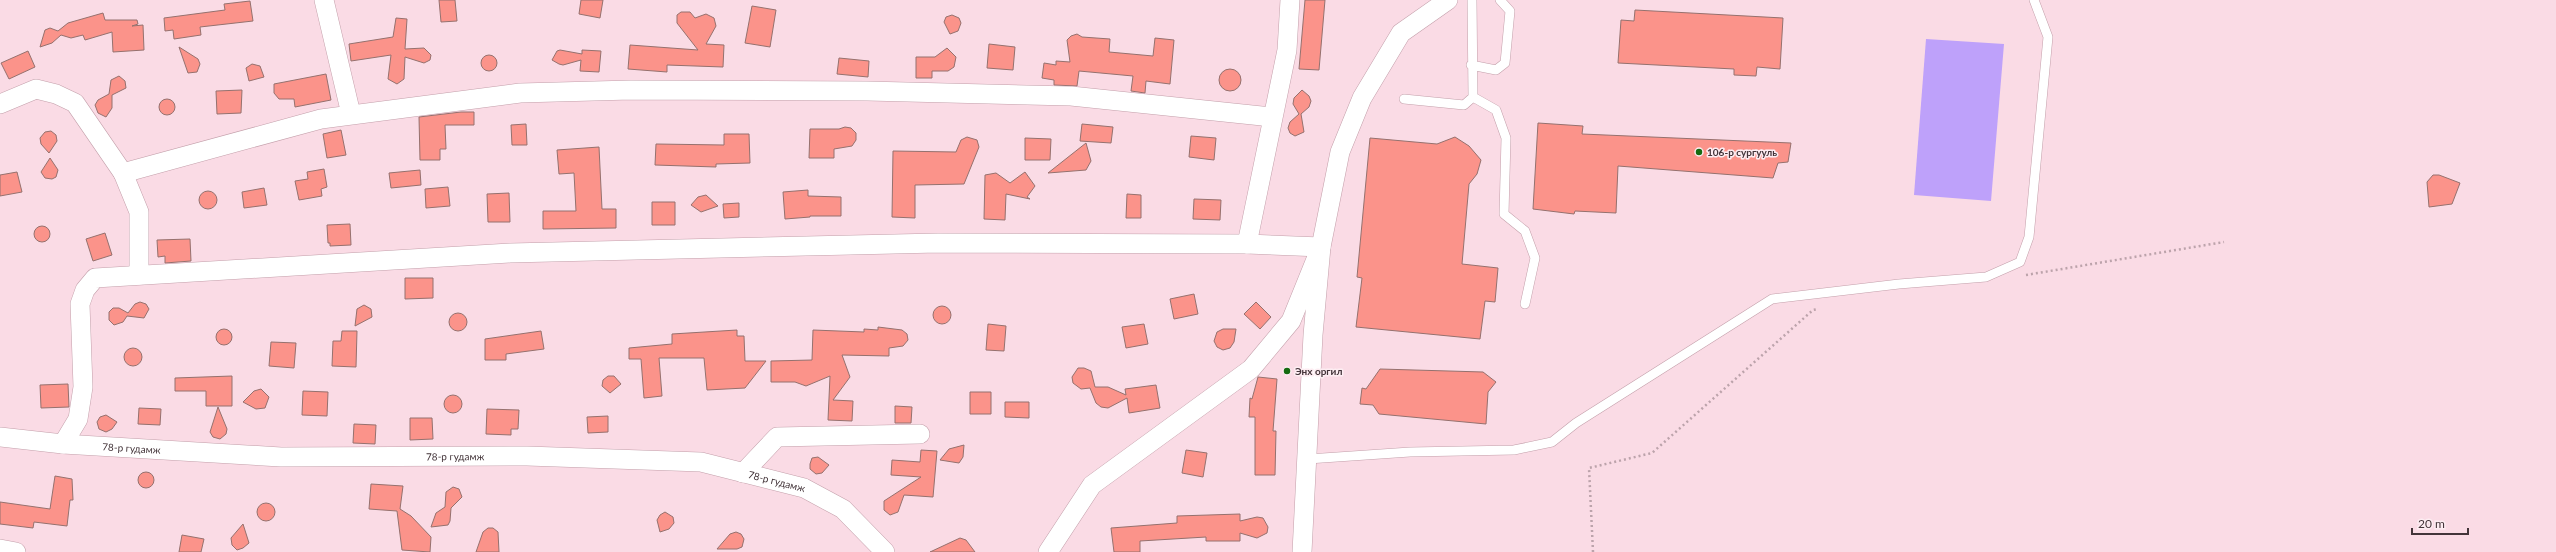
<svg xmlns="http://www.w3.org/2000/svg" width="2556" height="552" font-family="Lato,sans-serif">
	<rect width="100%" height="100%" fill="#fadbe5"/>
	<path fill="#bea1fa" d="M1926,39L2004,44L1991,201L1914,195Z"/>
	<path fill="#fb938a" stroke="#95716e" d="M439,0H455L457,21L441,22Z
		M581,0H603L600,18L579,14Z
		M1305,0H1325L1319,70L1299,69Z
		M250,1L253,21L200,27L201,35L174,39L173,30L165,31L164,18L225,10L224,4Z
		M752,6L776,10L770,47L745,43Z
		M1635,10L1783,18L1780,69L1757,67L1756,76L1734,75V69L1618,63L1621,20L1634,21Z
		M681,12H690L695,18L706,14L714,18L716,26L706,44L724,45L723,67L667,65V72L628,69L630,45L698,50L677,23V15Z
		M103,13L105,20H137L138,24L132,26L143,25L144,50L113,52L112,32L85,40L83,35L71,38L61,35L52,43L40,47L45,30L50,28L58,31L68,23Z
		M952,15L959,18L961,23L958,31L950,34L944,22L946,17Z
		M396,18L407,19L405,49L424,48L431,55L430,60L424,63L405,57L404,79L397,84L388,79L391,55L351,61L349,44L393,37Z
		M1077,34L1082,37L1110,39L1109,52L1153,56L1155,38L1174,40L1170,84L1146,81L1145,93L1131,91L1133,76L1079,71L1077,86L1054,85V80L1042,78L1044,63L1056,65V61L1070,62L1067,40L1071,36Z
		M989,44L1015,47L1013,70L987,68Z
		M179,47L198,59L200,64L197,72L188,73Z
		M947,48L956,57L954,67L948,71H932V78H916V57H935Z
		M560,50L582,54V50L601,51L599,72L580,71L581,60L563,65L559,64L552,60L557,51Z
		M28,51L35,67L9,79L1,63Z
		M481 63a8 8 0 1 1 16 0a8 8 0 1 1-16 0Z
		M839,58L869,61L868,77L837,74Z
		M252,64L260,66L264,77L249,81L246,68Z
		M1219 80a11 11 0 1 1 22 0a11 11 0 1 1-22 0Z
		M326,74L331,100L295,107L294,99H279L274,93V84Z
		M119,76L125,81L126,88L112,95V108L106,117L98,113L95,105L98,100L109,94L111,80Z
		M242,90L241,113L217,114L216,91Z
		M1302,90L1309,96L1311,101L1309,107L1301,114L1304,132L1295,136L1290,133L1288,128L1290,122L1299,114L1293,104L1294,98Z
		M159 107a8 8 0 1 1 16 0a8 8 0 1 1-16 0Z
		M461,112H474V125H445L446,149H440V160H420L419,117Z
		M1538,123L1583,126L1582,134L1791,143L1788,162L1778,163L1773,178L1618,166L1616,213L1575,211L1574,214L1533,209Z
		M526,124L527,145H512L511,125Z
		M1082,124L1113,127L1111,143L1080,141Z
		M845,127L851,128L856,133V140L852,146L834,149V158H809L810,129H839Z
		M341,130L346,155L327,158L323,134Z
		M51,131L56,135L57,141L49,153L41,144L40,138L45,132Z
		M724,134H749L750,163L716,164V167L655,165L656,144L724,145Z
		M1191,136L1216,138L1214,160L1189,157Z
		M967,137L977,140L979,147L964,184L915,185V218L892,217L893,151L956,152L961,140Z
		M1455,137L1469,146L1481,160L1477,174L1469,184L1462,264L1498,268L1495,302L1485,301L1480,339L1356,327L1362,278L1357,277L1370,138L1437,144Z
		M1025,138L1051,139L1050,160H1025Z
		M1086,143L1091,161L1086,170L1048,173Z
		M599,147L602,209H616V228L543,229V211H576L574,173L559,174L557,150Z
		M50,158L58,170L56,177L52,179L45,178L41,172Z
		M324,169L327,187L321,189L322,196L299,200L295,181L308,179L307,172Z
		M420,170L421,185L391,188L389,173Z
		M17,172L22,192L0,196V175Z
		M1025,172L1035,186L1027,197L1030,199L1006,194L1005,220L984,219L985,175L996,173L1010,183Z
		M2433,175H2439L2460,183L2452,204L2429,207L2427,182Z
		M448,187L450,206L426,208L425,189Z
		M264,188L267,205L244,208L242,192Z
		M808,190V196L841,197V216H810V217L785,219L783,192Z
		M199 200a9 9 0 1 1 18 0a9 9 0 1 1-18 0Z
		M509,193L510,222H488L487,194Z
		M1127,194L1141,195V218H1126Z
		M706,195L718,206L701,212L691,205L698,197Z
		M1194,199L1221,200L1220,220L1193,219Z
		M652,202H675V225H652Z
		M739,203V217L724,218L723,204Z
		M350,224L351,245L330,246V243H328L327,225Z
		M34 234a8 8 0 1 1 16 0a8 8 0 1 1-16 0Z
		M105,233L112,255L93,261L86,239Z
		M190,239L191,261L165,263V256L158,257L157,240Z
		M405,278H433V298L405,299Z
		M1194,294L1198,314L1174,319L1170,299Z
		M140,302L146,304L149,309L144,318L127,316L123,322L114,325L109,320V312L113,308H119L128,313L135,304Z
		M1256,302L1271,317L1260,329L1244,314Z
		M364,305L371,309L372,317L355,326L357,309Z
		M933 315a9 9 0 1 1 18 0a9 9 0 1 1-18 0Z
		M449 322a9 9 0 1 1 18 0a9 9 0 1 1-18 0Z
		M988,324L1006,326L1004,351L986,350Z
		M1144,324L1148,344L1126,348L1122,327Z
		M878,327L902,330L907,334L908,340L903,346L889,348V356L842,355L850,377L833,400L853,401L852,421L828,420L830,376L806,386L795,382H771V361L812,360L813,330L864,332V329L878,330Z
		M216 337a8 8 0 1 1 16 0a8 8 0 1 1-16 0Z
		M1236,329L1234,342L1230,348L1223,350L1217,347L1214,341L1217,332L1223,329Z
		M737,330V336H744L745,361H766L745,388L707,390L704,358H659L662,396L644,398L641,359H629V348L672,344V334Z
		M342,331H357L356,367L332,366L333,341H341Z
		M541,331L544,349L506,354V360H485V339Z
		M271,342L296,343L294,368L269,366Z
		M124 357a9 9 0 1 1 18 0a9 9 0 1 1-18 0Z
		M1078,368H1084L1091,371L1095,387H1108L1126,395L1125,389L1156,385L1160,408L1129,413L1127,398L1108,408L1101,407L1096,403L1090,388L1081,389L1073,383L1072,377Z
		M1380,369L1483,372L1496,382L1488,392L1486,424L1379,414L1373,405L1360,404L1362,388L1366,389Z
		M232,376V406H206V391H175V378Z
		M608,376H614L621,384L610,393L602,386L603,380Z
		M1258,377L1277,379L1273,431H1276L1275,475H1255V417H1249L1250,398L1252,399Z
		M68,384L69,407L41,408L40,385Z
		M261,389L269,397L265,408L256,409L243,402L254,391Z
		M303,391L328,392L327,416L302,415Z
		M970,392H991V414H970Z
		M444 404a9 9 0 1 1 18 0a9 9 0 1 1-18 0Z
		M1005,402H1029V418L1005,417Z
		M895,406L912,407L911,423H895Z
		M218,407L227,429L226,434L220,439L213,437L210,432Z
		M139,408L161,409L160,425L138,424Z
		M487,409L519,410L518,429H511V435L486,434Z
		M106,415L117,422L112,429L106,432L99,429L97,422L100,417Z
		M608,416V432L588,433L587,417Z
		M410,418H432L433,439L410,440Z
		M354,424L376,425L375,444L353,443Z
		M964,445L963,457L959,463L940,460L949,449Z
		M921,450L937,451L933,497L904,495L898,512L890,515L884,510V501L921,477L891,475L892,460L920,462Z
		M1186,450L1207,453L1203,477L1182,473Z
		M818,457L829,465L822,473L816,474L810,469V464L812,458Z
		M138 480a8 8 0 1 1 16 0a8 8 0 1 1-16 0Z
		M55,476L72,479L73,500H70L67,526L34,522L33,528L0,524V502L50,509Z
		M371,484L403,486L400,509L411,516L431,537L430,552L402,550L397,511L369,509Z
		M453,487L459,489L462,497L451,508L450,521L448,525L431,527L436,513L445,507L446,492Z
		M257 512a9 9 0 1 1 18 0a9 9 0 1 1-18 0Z
		M665,512L673,517L674,523L669,529L660,532L657,520L660,515Z
		M1240,514V521L1257,517L1263,518L1268,527L1267,533L1257,538L1240,533V541H1206V537L1140,541V552H1114L1111,528L1177,523V516Z
		M243,524L249,543L243,548L237,550L232,545L231,538Z
		M488,528H493L498,532L499,552H476L483,532Z
		M736,532L741,534L744,539L742,547L737,549H717L730,534Z
		M182,535L204,539L201,552H179Z
		M960,538L966,540L975,552H930Z"/>
	<g fill="none" stroke-linecap="round" stroke-linejoin="round">
		<defs>
			<path id="lane" d="M1471,65L1496,70L1505,63L1510,11L1500,0
				M1473,97L1496,110L1506,138L1504,214L1525,231L1535,258L1525,304
				M1404,99L1464,105L1473,97L1472,0
				M1308,459L1410,452L1514,450L1552,442L1576,423L1772,299L1899,284L1986,277L2020,262L2029,237L2048,37L2034,0"/>
			<g id="street">
				<path d="M324,0L351,114"/>
				<path d="M0,104L36,89L56,94L75,103L123,173"/>
				<path d="M1247,244L1287,50L1290,0"/>
				<path d="M139,275V212L123,173L321,119L520,93L631,90L867,91L1071,96L1272,117"/>
				<path id="s1" d="M0,437L63,444L281,457L527,456L701,462L804,488L843,509L885,552"/>
				<path d="M63,444L78,419L83,387L80,304L85,290L95,278L510,253L938,243L1247,244L1321,247L1313,335L1302,552"/>
				<path d="M743,473L777,437L920,434"/>
				<path d="M0,549L16,552"/>
				<path d="M1048,552L1092,485L1251,369L1291,321L1321,247L1340,152L1362,98L1401,33L1448,0"/>
			</g>
		</defs>
		<use href="#lane" stroke="#c39faa" stroke-width="10"/>
		<use href="#street" stroke="#c39faa" stroke-width="20"/>
		<path stroke="#bca3ab" stroke-width="2.5" stroke-dasharray="2 3" stroke-linecap="butt" d="M2026,275L2224,242
			M1593,552L1589,468L1652,453L1813,310L1818,309"/>
		<use href="#lane" stroke="#fff" stroke-width="9"/>
		<use href="#street" stroke="#fff" stroke-width="19"/>
	</g>
	<g fill="#156a10" stroke="#fdedf2" stroke-width="1.5">
		<circle cx="1699" cy="152" r="4"/>
		<circle cx="1287" cy="371" r="4"/>
	</g>
	<g text-anchor="middle" stroke-width="3" stroke-linejoin="round" paint-order="stroke">
		<g font-size="10" font-weight="bold" fill="#433439" stroke="#fdedf2" text-anchor="start">
			<text x="1707" y="156">106-р сургууль</text>
			<text x="1295" y="375">Энх оргил</text>
		</g>
		<g font-size="10" fill="#433439" stroke="#fdedf2">
			<text dy="4" stroke="none"><textPath href="#s1" startOffset="132">78-р гудамж</textPath></text>
			<text dy="4" stroke="none"><textPath href="#s1" startOffset="456">78-р гудамж</textPath></text>
			<text dy="4" stroke="none"><textPath href="#s1" startOffset="780">78-р гудамж</textPath></text>
		</g>
	</g>
	<path d="M2412 528v6h56v-6" fill="none" stroke="#433439" stroke-width="2"/>
	<text x="2418" y="528" font-size="12" fill="#433439" stroke="#fdedf2" stroke-width="3" paint-order="stroke">20 m</text>
</svg>
